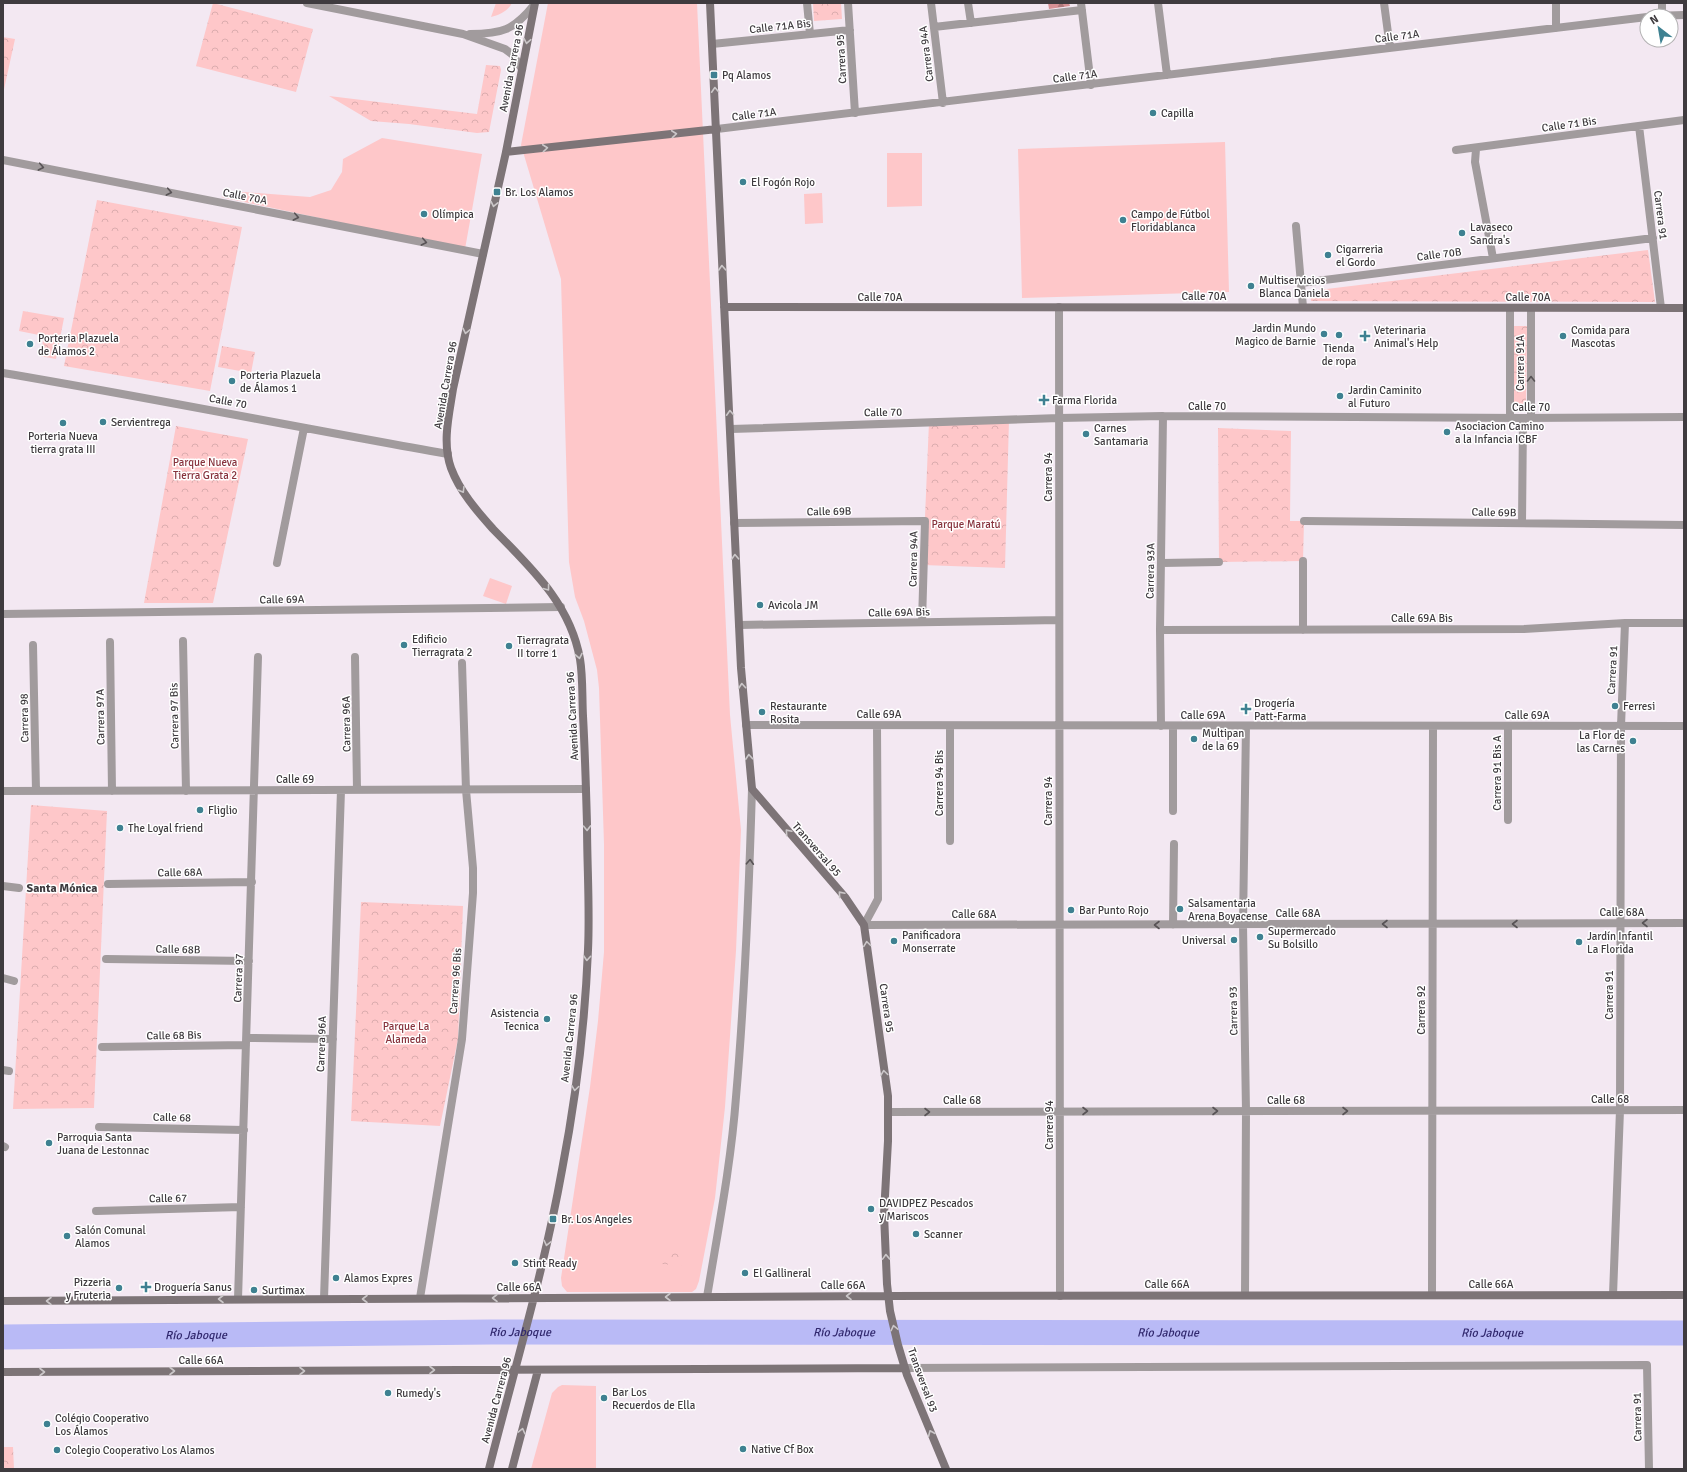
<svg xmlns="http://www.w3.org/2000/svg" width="1687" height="1472" font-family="Signika,sans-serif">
	<defs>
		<pattern id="forest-firs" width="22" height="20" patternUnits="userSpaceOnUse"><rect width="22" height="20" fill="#d79195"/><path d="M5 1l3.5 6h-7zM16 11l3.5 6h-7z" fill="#b0787b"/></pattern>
		<pattern id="park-crowns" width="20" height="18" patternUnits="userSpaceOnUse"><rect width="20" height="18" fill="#fec7c9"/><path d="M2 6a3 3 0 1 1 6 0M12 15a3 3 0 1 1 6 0" fill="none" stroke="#dbacae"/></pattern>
	</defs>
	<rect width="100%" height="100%" fill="#f3e8f2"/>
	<path fill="#fec7c9" d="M496,3H512C508,11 499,15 491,17Z
		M548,3H697L730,715L741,830L736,951L725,1107L715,1198L699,1281L696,1289L692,1292H567L562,1286L561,1278L590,1087L598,1021L604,952V844L599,688L597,670L584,621L575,597L569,562L561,279L521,145Z
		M382,138L482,154L465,249L221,197L244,192L310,197L331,190L342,172L343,159Z
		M1225,142L1229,292L1022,298L1018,149Z
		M887,153H922V206L887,207Z
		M822,193L823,223L805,224L804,194Z
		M490,578L512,586L506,604L483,596Z
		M562,1385L596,1386V1469H531L552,1393L558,1387Z"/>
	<path fill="url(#forest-firs)" d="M1048,3H1069L1070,6L1049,9Z"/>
	<path fill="url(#park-crowns)" d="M213,3L313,29L296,92L196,66Z
		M813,3H841L842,19L814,21Z
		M3,37L15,39L3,94Z
		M486,65L500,66L501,70L489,132L477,133L409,124L371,121L329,96L477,114Z
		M97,200L242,227L210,391L64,366Z
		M1648,250L1655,302L1311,301L1310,291Z
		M23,311L64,318L56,359L40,356L44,336L19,331Z
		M1513,326H1527L1526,407H1512Z
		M222,346L255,352L251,373L218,367Z
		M1009,420L1005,568L923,565L929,422Z
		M176,426L248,439L213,603H144Z
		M1218,428L1291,431L1290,521H1304L1303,561L1219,562Z
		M31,805L107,811L94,1108L13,1109Z
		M361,902L463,906L458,1039L440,1126L351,1121Z
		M663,1249L683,1250L681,1266L662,1264Z
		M3,1447H13L14,1469H3Z"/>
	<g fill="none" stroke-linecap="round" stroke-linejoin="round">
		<path stroke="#b9baf6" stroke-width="25" id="s1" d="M3,1337L491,1332L1684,1333"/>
		<path stroke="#a19b9d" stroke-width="8" d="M307,3L463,34L505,49L513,55L522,69
			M807,3L810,34
			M848,3L855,113
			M931,3L943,103
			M968,3L971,23
			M1081,3L1091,85
			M1158,3L1167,75
			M1384,3L1390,48
			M1662,3V15
			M1653,16L1684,15
			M934,27L1082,10
			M1556,28V3
			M470,34C502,34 514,30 534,5
			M712,44L850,30
			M1639,126L1661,308
			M717,129L1647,17
			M1476,149L1475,162L1493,258
			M1456,150L1684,120
			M3,160L483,254
			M1296,226L1303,307
			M1301,283L1653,238
			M1059,307L1060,1296
			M1531,308V418
			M3,373C152,398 300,428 448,454
			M1510,418V308
			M731,429L1059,418L1163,416L1523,418L1684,417
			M1304,521L1684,525
			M734,523L925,521L922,622
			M1522,523L1523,418
			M277,563L304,428
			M1162,563L1219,562
			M3,614L561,607
			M739,625L1059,620
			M1160,630L1524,629L1625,623H1684
			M1303,630V561
			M183,641L186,791
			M110,642L112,791
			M33,645L36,791
			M355,657L357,790
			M746,725L1684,726
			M877,726L878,899L864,925L1684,923
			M950,726V841
			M1161,726L1160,630L1163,416
			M1173,726V811
			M1508,726V820
			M3,791L586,789
			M108,884L252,882
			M3,886L19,888
			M1173,925L1174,844
			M106,959L249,961
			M3,978L14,981
			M247,1038L333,1039
			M102,1047L246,1045
			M3,1070L9,1071
			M888,1112L1684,1110
			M99,1127L244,1130
			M3,1146L5,1147
			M96,1211L241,1207
			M1245,1295L1246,1111L1243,924L1246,726
			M1432,1295L1433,726
			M1613,1295L1620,1110L1621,726L1625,623
			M707,1297C718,1230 731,1164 736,1097C745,994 749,891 752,789
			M420,1298L462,1039L473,893V868L466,790L462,663
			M238,1299L258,657
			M324,1299L341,790
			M905,1368L1647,1365L1649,1469"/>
		<path stroke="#7d7477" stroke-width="8" d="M710,3L741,668L752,789L845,897L864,925L888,1096V1141L884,1214L887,1284L890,1311L898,1345L907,1375L946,1469
			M506,152L717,129
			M724,307L1684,308
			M3,1301L888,1296L1684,1295
			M3,1372L905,1368
			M489,1469C514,1370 544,1271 562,1170C576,1098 585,1023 588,950C590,908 587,866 587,824C586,788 585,752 583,716C582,697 583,677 580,659C570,603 531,568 493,529C477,511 460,492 451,468C442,443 449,415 453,389L506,152L535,3
			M512,1469L538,1370"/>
	</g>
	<defs><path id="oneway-chevron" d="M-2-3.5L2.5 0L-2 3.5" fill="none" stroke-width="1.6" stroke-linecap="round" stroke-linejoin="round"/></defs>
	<g stroke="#cbc7c9">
		<use href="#oneway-chevron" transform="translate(527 41) rotate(101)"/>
		<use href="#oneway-chevron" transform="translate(715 90) rotate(-93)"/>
		<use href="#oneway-chevron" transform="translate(674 134) rotate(-6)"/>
		<use href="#oneway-chevron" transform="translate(545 148) rotate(-6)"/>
		<use href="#oneway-chevron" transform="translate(494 204) rotate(102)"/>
		<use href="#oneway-chevron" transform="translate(722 268) rotate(-93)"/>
		<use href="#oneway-chevron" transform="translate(466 331) rotate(102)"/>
		<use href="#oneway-chevron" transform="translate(730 413) rotate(-93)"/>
		<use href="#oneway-chevron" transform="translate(462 490) rotate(59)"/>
		<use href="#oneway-chevron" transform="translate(735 557) rotate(-93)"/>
		<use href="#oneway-chevron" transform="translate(547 588) rotate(53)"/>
		<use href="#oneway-chevron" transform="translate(579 656) rotate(79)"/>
		<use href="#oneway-chevron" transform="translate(742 686) rotate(-95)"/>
		<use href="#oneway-chevron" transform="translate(749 757) rotate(-95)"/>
		<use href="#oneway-chevron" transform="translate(587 828) rotate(89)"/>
		<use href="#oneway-chevron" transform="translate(788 832) rotate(-131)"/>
		<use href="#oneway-chevron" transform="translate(841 894) rotate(-131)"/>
		<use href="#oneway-chevron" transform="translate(867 944) rotate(-98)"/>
		<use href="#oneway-chevron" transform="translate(587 958) rotate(94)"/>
		<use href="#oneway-chevron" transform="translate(884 1073) rotate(-98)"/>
		<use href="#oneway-chevron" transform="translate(575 1088) rotate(98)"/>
		<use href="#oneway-chevron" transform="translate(547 1243) rotate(103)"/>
		<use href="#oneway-chevron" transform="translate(886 1257) rotate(-92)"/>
		<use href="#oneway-chevron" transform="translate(849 1296) rotate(180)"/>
		<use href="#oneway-chevron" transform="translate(668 1297) rotate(180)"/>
		<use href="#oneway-chevron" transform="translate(495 1298) rotate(180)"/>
		<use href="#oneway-chevron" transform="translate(221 1299) rotate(180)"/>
		<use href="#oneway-chevron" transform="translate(365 1299) rotate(180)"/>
		<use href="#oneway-chevron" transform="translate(49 1301) rotate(180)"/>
		<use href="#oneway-chevron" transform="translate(894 1328) rotate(-103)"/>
		<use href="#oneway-chevron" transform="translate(432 1370)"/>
		<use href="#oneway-chevron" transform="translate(172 1371)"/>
		<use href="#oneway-chevron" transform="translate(302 1371)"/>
		<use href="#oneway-chevron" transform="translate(42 1372)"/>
		<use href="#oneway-chevron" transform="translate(522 1431) rotate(-76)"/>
		<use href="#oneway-chevron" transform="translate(931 1433) rotate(-113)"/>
	</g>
	<g stroke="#585356">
		<use href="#oneway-chevron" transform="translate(41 167) rotate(11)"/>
		<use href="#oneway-chevron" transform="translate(169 192) rotate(11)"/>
		<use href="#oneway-chevron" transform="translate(296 217) rotate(11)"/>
		<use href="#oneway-chevron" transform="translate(424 242) rotate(11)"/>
		<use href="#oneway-chevron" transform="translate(1531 379) rotate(-90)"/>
		<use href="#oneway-chevron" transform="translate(750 862) rotate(-87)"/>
		<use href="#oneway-chevron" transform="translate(1645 923) rotate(180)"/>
		<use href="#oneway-chevron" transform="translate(1385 924) rotate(180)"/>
		<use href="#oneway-chevron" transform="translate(1515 924) rotate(180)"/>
		<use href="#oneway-chevron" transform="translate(1157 925) rotate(180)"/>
		<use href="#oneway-chevron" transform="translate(1085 1111)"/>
		<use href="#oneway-chevron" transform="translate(1215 1111)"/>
		<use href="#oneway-chevron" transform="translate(1345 1111)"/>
		<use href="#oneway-chevron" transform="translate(927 1112)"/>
	</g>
	<g fill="#3e8191" stroke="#fff" stroke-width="1.5">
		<rect x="710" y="71" width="8" height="8" rx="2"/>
		<circle cx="1153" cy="113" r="4"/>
		<circle cx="743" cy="182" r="4"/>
		<rect x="493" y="188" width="8" height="8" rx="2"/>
		<circle cx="424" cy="214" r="4"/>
		<circle cx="1123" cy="220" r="4"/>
		<circle cx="1462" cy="233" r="4"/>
		<circle cx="1328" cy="255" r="4"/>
		<circle cx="1251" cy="286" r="4"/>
		<circle cx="1324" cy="334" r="4"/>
		<circle cx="1339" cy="335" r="4"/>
		<path d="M1363 330h4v4h4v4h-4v4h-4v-4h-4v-4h4z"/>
		<circle cx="1563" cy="336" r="4"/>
		<circle cx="30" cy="344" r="4"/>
		<circle cx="232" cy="381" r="4"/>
		<circle cx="1340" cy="396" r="4"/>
		<path d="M1042 394h4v4h4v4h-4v4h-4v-4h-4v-4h4z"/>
		<circle cx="103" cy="422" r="4"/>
		<circle cx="63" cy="423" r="4"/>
		<circle cx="1447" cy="432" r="4"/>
		<circle cx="1086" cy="434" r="4"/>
		<circle cx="760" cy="605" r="4"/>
		<circle cx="404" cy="645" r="4"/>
		<circle cx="509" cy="646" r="4"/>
		<circle cx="1615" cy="706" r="4"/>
		<path d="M1244 703h4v4h4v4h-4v4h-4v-4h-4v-4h4z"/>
		<circle cx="762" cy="712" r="4"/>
		<circle cx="1194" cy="739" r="4"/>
		<circle cx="1633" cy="741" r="4"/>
		<circle cx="200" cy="810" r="4"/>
		<circle cx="120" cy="828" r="4"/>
		<circle cx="1180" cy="909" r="4"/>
		<circle cx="1071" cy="910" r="4"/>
		<circle cx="1260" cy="937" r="4"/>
		<circle cx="1234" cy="940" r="4"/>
		<circle cx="894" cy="941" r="4"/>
		<circle cx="1579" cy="942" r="4"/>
		<circle cx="547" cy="1019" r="4"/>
		<circle cx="49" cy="1143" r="4"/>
		<circle cx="871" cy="1209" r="4"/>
		<rect x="549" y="1215" width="8" height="8" rx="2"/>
		<circle cx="916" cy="1234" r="4"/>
		<circle cx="67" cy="1236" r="4"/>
		<circle cx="515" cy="1263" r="4"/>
		<circle cx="745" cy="1273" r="4"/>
		<circle cx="336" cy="1278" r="4"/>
		<path d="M144 1281h4v4h4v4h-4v4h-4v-4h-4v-4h4z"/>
		<circle cx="119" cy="1288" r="4"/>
		<circle cx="254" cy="1290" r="4"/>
		<circle cx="388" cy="1393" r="4"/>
		<circle cx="604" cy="1398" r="4"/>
		<circle cx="47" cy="1424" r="4"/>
		<circle cx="743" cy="1449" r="4"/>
		<circle cx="57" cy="1450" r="4"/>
	</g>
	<g text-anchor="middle" stroke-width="3" stroke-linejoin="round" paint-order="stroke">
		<g font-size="11" fill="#3f3b3f" stroke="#fff">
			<text transform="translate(780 26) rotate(-6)" y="4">Calle 71A Bis</text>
			<text transform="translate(1397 36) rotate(-7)" y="4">Calle 71A</text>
			<text transform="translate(926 54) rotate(-97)" y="4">Carrera 94A</text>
			<text transform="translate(841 59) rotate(-93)" y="4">Carrera 95</text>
			<text transform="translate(511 68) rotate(-79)" y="4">Avenida Carrera 96</text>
			<text transform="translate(1075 76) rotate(-7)" y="4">Calle 71A</text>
			<text transform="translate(754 114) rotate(-7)" y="4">Calle 71A</text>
			<text transform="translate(1569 124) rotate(-8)" y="4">Calle 71 Bis</text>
			<text transform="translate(245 196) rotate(11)" y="4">Calle 70A</text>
			<text transform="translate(1661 215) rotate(83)" y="4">Carrera 91</text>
			<text transform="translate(1439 254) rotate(-7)" y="4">Calle 70B</text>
			<text x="1204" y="300">Calle 70A</text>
			<text x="880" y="301">Calle 70A</text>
			<text x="1528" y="301">Calle 70A</text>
			<text transform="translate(1520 363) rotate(-90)" y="4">Carrera 91A</text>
			<text transform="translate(445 385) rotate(-80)" y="4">Avenida Carrera 96</text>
			<text transform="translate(228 401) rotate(10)" y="4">Calle 70</text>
			<text x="1207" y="410">Calle 70</text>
			<text x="1531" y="411">Calle 70</text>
			<text transform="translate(883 412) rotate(-1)" y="4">Calle 70</text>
			<text transform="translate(1048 477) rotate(-90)" y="4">Carrera 94</text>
			<text transform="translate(829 511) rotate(-1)" y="4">Calle 69B</text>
			<text transform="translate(1494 512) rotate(1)" y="4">Calle 69B</text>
			<text transform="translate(913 559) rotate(-89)" y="4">Carrera 94A</text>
			<text transform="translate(1150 571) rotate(-89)" y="4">Carrera 93A</text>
			<text transform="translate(282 599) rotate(-1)" y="4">Calle 69A</text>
			<text transform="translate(899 612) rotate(-1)" y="4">Calle 69A Bis</text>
			<text x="1422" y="622">Calle 69A Bis</text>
			<text transform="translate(1612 670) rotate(-87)" y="4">Carrera 91</text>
			<text x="879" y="718">Calle 69A</text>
			<text x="1203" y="719">Calle 69A</text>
			<text x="1527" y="719">Calle 69A</text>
			<text transform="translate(174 716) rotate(-91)" y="4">Carrera 97 Bis</text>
			<text transform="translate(572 716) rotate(-93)" y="4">Avenida Carrera 96</text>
			<text transform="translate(100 717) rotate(-91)" y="4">Carrera 97A</text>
			<text transform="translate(24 718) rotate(-91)" y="4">Carrera 98</text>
			<text transform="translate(346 724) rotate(-91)" y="4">Carrera 96A</text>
			<text transform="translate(1497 773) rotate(-90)" y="4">Carrera 91 Bis A</text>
			<text x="295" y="783">Calle 69</text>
			<text transform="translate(939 783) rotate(-90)" y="4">Carrera 94 Bis</text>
			<text transform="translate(1048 801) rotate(-90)" y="4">Carrera 94</text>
			<text transform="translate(817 849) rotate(49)" y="4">Transversal 95</text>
			<text transform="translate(180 872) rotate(-1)" y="4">Calle 68A</text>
			<text x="1622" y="916">Calle 68A</text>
			<text x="1298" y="917">Calle 68A</text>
			<text x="974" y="918">Calle 68A</text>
			<text transform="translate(178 949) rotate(1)" y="4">Calle 68B</text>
			<text transform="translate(238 978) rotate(-88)" y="4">Carrera 97</text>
			<text transform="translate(455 981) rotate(-86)" y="4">Carrera 96 Bis</text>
			<text transform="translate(1609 995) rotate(-90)" y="4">Carrera 91</text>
			<text transform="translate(887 1008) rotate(82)" y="4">Carrera 95</text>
			<text transform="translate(1421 1010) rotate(-90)" y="4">Carrera 92</text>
			<text transform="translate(1233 1011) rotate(-91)" y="4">Carrera 93</text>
			<text transform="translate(174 1035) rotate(-1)" y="4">Calle 68 Bis</text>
			<text transform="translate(569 1038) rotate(-84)" y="4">Avenida Carrera 96</text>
			<text transform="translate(321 1044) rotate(-88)" y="4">Carrera 96A</text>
			<text x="1610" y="1103">Calle 68</text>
			<text x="962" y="1104">Calle 68</text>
			<text x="1286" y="1104">Calle 68</text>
			<text transform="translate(172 1117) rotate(1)" y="4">Calle 68</text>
			<text transform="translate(1049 1125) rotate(-90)" y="4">Carrera 94</text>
			<text transform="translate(168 1198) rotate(-1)" y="4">Calle 67</text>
			<text x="1167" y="1288">Calle 66A</text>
			<text x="1491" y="1288">Calle 66A</text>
			<text x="843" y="1289">Calle 66A</text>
			<text x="519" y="1291">Calle 66A</text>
			<text x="201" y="1364">Calle 66A</text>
			<text transform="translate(923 1380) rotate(70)" y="4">Transversal 93</text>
			<text transform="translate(496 1400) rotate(-75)" y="4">Avenida Carrera 96</text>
			<text transform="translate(1637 1417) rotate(-91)" y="4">Carrera 91</text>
		</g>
		<g font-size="11" fill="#3f3b3f" stroke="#fff" text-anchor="start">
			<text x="722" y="79">Pq Alamos</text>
			<text x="1161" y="117">Capilla</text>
			<text x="751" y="186">El Fogón Rojo</text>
			<text x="505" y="196">Br. Los Alamos</text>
			<text x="432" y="218">Olímpica</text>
			<text x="1131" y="218">Campo de Fútbol<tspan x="1131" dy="13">Floridablanca</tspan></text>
			<text x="1470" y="231">Lavaseco<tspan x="1470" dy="13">Sandra's</tspan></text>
			<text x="1336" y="253">Cigarreria<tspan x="1336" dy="13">el Gordo</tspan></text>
			<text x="1259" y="284">Multiservicios<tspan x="1259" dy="13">Blanca Daniela</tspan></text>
			<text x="1316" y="332" text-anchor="end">Jardin Mundo<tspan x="1316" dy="13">Magico de Barnie</tspan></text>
			<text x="1374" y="334">Veterinaria<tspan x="1374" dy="13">Animal's Help</tspan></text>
			<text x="1571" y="334">Comida para<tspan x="1571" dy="13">Mascotas</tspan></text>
			<text x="38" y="342">Porteria Plazuela<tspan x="38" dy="13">de Álamos 2</tspan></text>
			<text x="1339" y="352" text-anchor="middle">Tienda<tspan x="1339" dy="13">de ropa</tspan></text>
			<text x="240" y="379">Porteria Plazuela<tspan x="240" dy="13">de Álamos 1</tspan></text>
			<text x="1348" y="394">Jardin Caminito<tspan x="1348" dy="13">al Futuro</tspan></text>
			<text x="1052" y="404">Farma Florida</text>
			<text x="111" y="426">Servientrega</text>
			<text x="1455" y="430">Asociacion Camino<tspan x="1455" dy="13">a la Infancia ICBF</tspan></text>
			<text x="1094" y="432">Carnes<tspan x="1094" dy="13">Santamaria</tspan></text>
			<text x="63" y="440" text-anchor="middle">Porteria Nueva<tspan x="63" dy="13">tierra grata III</tspan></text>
			<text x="768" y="609">Avicola JM</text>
			<text x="412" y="643">Edificio<tspan x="412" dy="13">Tierragrata 2</tspan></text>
			<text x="517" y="644">Tierragrata<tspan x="517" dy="13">II torre 1</tspan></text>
			<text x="1254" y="707">Drogería<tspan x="1254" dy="13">Patt-Farma</tspan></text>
			<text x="770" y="710">Restaurante<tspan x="770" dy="13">Rosita</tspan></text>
			<text x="1623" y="710">Ferresi</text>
			<text x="1202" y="737">Multipan<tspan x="1202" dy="13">de la 69</tspan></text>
			<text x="1625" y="739" text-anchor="end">La Flor de<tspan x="1625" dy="13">las Carnes</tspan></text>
			<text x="208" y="814">Fliglio</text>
			<text x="128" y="832">The Loyal friend</text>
			<text x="1188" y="907">Salsamentaria<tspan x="1188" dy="13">Arena Boyacense</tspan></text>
			<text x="1079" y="914">Bar Punto Rojo</text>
			<text x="1268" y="935">Supermercado<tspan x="1268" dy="13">Su Bolsillo</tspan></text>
			<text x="902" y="939">Panificadora<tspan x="902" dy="13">Monserrate</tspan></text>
			<text x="1587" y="940">Jardín Infantil<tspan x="1587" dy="13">La Florida</tspan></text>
			<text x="1226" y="944" text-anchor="end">Universal</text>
			<text x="539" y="1017" text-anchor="end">Asistencia<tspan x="539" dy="13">Tecnica</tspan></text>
			<text x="57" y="1141">Parroquia Santa<tspan x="57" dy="13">Juana de Lestonnac</tspan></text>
			<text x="879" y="1207">DAVIDPEZ Pescados<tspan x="879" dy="13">y Mariscos</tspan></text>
			<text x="561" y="1223">Br. Los Angeles</text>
			<text x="75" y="1234">Salón Comunal<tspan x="75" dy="13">Alamos</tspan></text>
			<text x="924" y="1238">Scanner</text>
			<text x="523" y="1267">Stint Ready</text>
			<text x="753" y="1277">El Gallineral</text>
			<text x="344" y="1282">Alamos Expres</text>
			<text x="111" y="1286" text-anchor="end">Pizzeria<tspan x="111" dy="13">y Fruteria</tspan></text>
			<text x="154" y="1291">Droguería Sanus</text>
			<text x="262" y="1294">Surtimax</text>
			<text x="612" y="1396">Bar Los<tspan x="612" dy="13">Recuerdos de Ella</tspan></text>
			<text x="396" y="1397">Rumedy's</text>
			<text x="55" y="1422">Colégio Cooperativo<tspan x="55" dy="13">Los Álamos</tspan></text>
			<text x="751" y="1453">Native Cf Box</text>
			<text x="65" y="1454">Colegio Cooperativo Los Alamos</text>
		</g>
		<g font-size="11" fill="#87333d" stroke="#fff">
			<text x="205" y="466">Parque Nueva<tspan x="205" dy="13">Tierra Grata 2</tspan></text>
			<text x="966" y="528">Parque Maratú</text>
			<text x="406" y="1030">Parque La<tspan x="406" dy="13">Alameda</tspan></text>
		</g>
		<g font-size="12" font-weight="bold" fill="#3f3b3f" stroke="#fff">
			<text x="62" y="892">Santa Mónica</text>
		</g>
		<g font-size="12" font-style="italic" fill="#31286e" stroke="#fff">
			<text dy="4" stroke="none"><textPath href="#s1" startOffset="517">Río Jaboque</textPath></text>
			<text dy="4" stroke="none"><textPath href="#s1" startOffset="841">Río Jaboque</textPath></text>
			<text dy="4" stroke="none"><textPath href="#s1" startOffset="1165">Río Jaboque</textPath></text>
			<text dy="4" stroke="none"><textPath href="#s1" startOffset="1489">Río Jaboque</textPath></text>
			<text dy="4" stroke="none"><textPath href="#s1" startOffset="193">Río Jaboque</textPath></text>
		</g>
	</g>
	<rect width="1687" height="1472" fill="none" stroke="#3f3b3f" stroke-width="8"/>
	<g transform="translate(1659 28) rotate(329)"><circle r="19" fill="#ffffff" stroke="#b2b1b2"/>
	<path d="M0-3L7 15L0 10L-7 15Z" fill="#3e8191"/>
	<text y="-6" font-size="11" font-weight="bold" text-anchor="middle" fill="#3f3b3f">N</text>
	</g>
</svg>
